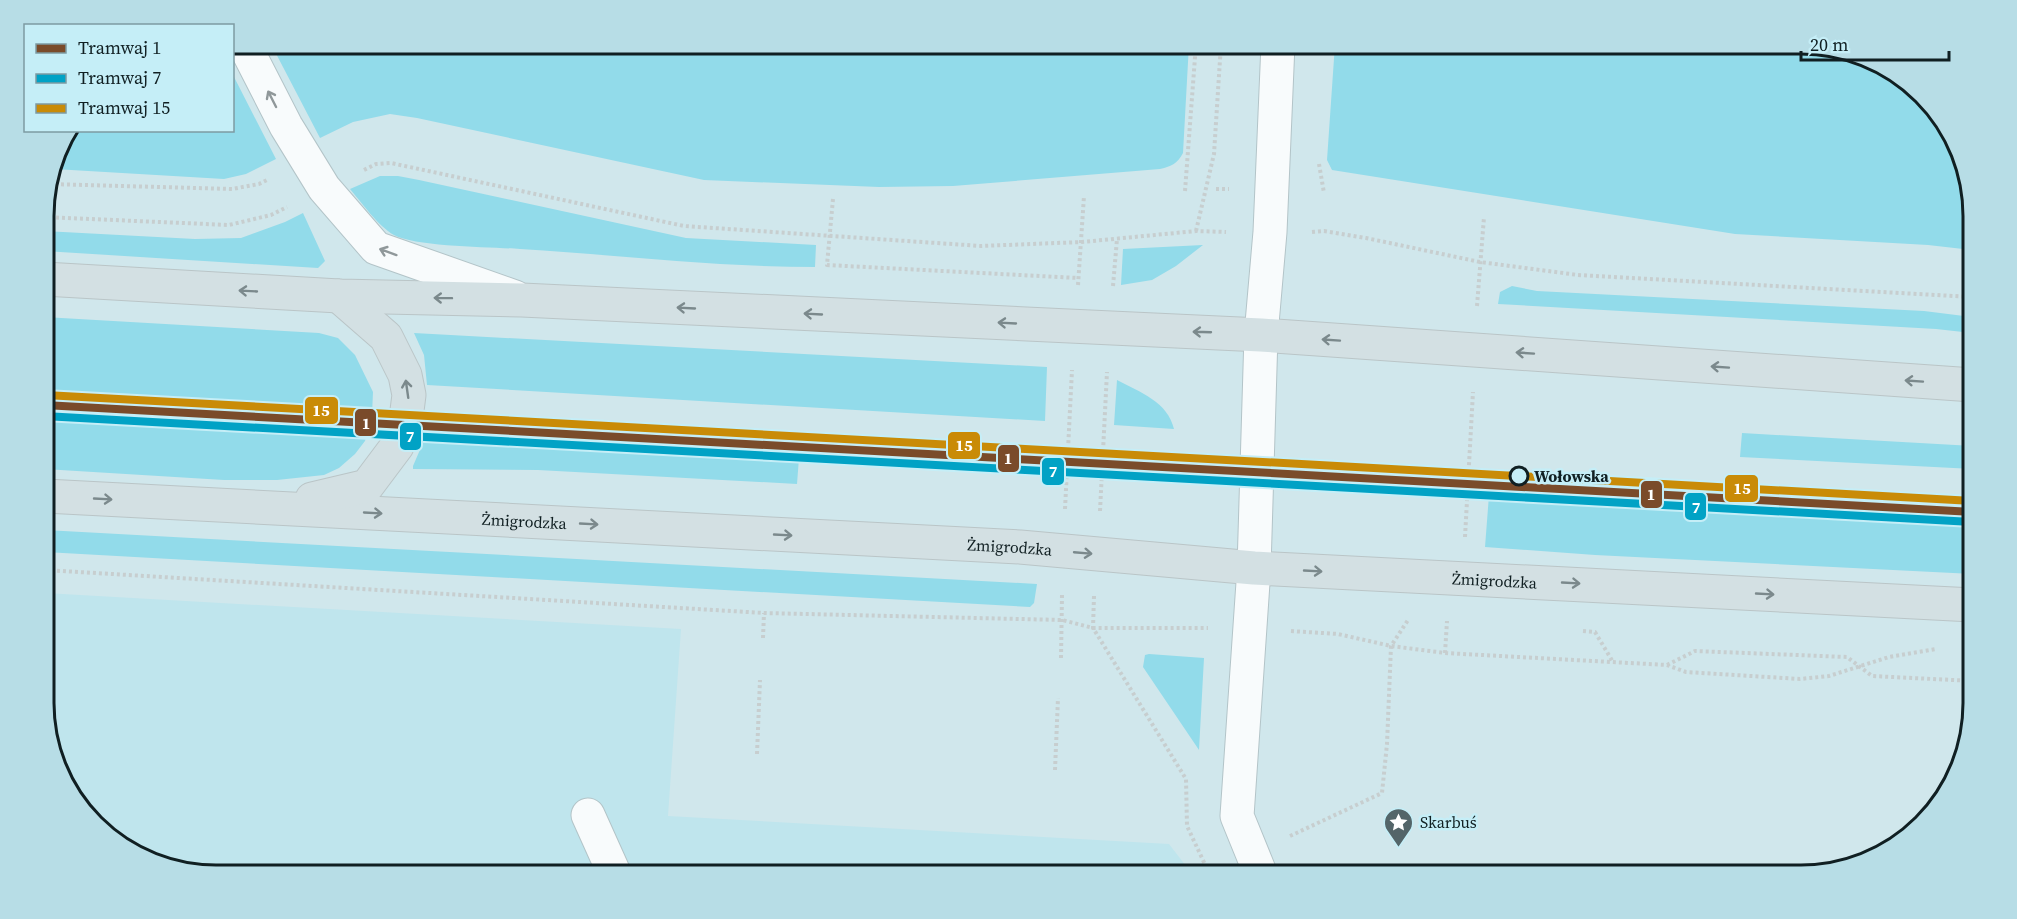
<svg xmlns="http://www.w3.org/2000/svg" width="2017" height="919" font-family="'Source Serif 4',serif">
	<rect width="100%" height="100%" fill="#d0e7ec"/>
	<path fill="#bfe5ed" d="M45,593L681,629L668,816L1169,844L1193,875H216L150,862L79,808L45,726Z"/>
	<path fill="#92dbea" d="M271,44H1189L1183,153C1177,164 1172,166 1160,169L953,186L879,187L704,180L417,118L390,114L353,122L320,138Z
		M1335,44H1801L1867,57L1938,111L1972,194V250L1928,245L1735,234L1332,170L1327,160Z
		M233,75L276,159L246,174L224,179L54,169L61,140L68,131L232,130Z
		M380,176H398L419,180L686,238L816,245L815,267C716,267 618,255 520,249C492,247 416,247 394,235C378,226 362,203 350,189Z
		M303,213L325,261L318,268L44,251V231L195,239L241,238L285,222Z
		M1203,245L1176,266L1152,280L1121,285L1123,249Z
		M1512,286L1537,291L1924,311L1972,317V333L1936,329L1498,304L1500,292Z
		M44,317L319,333L338,338L355,355L373,392L372,415L365,441L355,454L339,468L324,475L277,480H224L44,469Z
		M414,333L1047,367L1045,421L427,385L424,355Z
		M1117,380C1140,392 1168,402 1174,429L1114,425Z
		M1742,433L1973,446V469L1740,457Z
		M425,438L799,458L797,484L538,470L413,469V466Z
		M1489,495L1973,524V574L1595,555L1485,547Z
		M45,530L1037,584L1034,603L1030,607L45,552Z
		M1149,654L1204,658L1199,750L1143,667L1145,655Z"/>
	<g fill="none" stroke-linecap="round" stroke-linejoin="round">
		<defs>
			<path id="minor" d="M244,44L286,126L324,188L376,248L515,297
				M588,815L615,875
				M1261,875L1237,816L1254,568L1261,335L1270,232L1278,44"/>
			<g id="major">
				<path d="M44,279L339,296L522,300L1261,335L1973,385"/>
				<path id="s1" d="M45,496L1020,547L1254,568L1973,605"/>
				<path d="M312,499L367,486L397,446L405,426L409,395L405,375L386,337L339,296"/>
			</g>
		</defs>
		<use href="#minor" stroke="#b3c4c8" stroke-width="35"/>
		<use href="#major" stroke="#bac5c7" stroke-width="35"/>
		<path stroke="#c7cecf" stroke-width="4" stroke-dasharray="3 3" stroke-linecap="butt" d="M1319,164L1324,193
			M364,170L376,164L391,163L684,226L981,246L1082,242L1196,231L1226,232
			M49,184L232,189L259,184L269,179
			M1216,189H1229
			M1185,191L1196,44
			M833,199L827,265L1078,278
			M44,217L229,225L271,215L287,207
			M1196,231L1214,154L1221,44
			M1312,232L1324,231L1366,238L1480,262L1578,275L1972,297
			M1078,285L1084,196
			M1113,286L1117,239
			M1477,306L1484,217
			M1065,509L1072,370
			M1100,511L1107,372
			M1465,537L1473,392
			M45,570L764,613L1062,620L1093,628H1208
			M1094,596L1093,628L1186,779L1187,826L1209,873L1213,871
			M1291,631L1338,634L1391,646L1445,653L1667,665L1686,672L1800,679L1829,676L1889,657L1936,649
			M1583,631L1595,632L1613,662
			M763,638L764,613
			M1445,653L1447,621
			M1061,658L1062,595
			M1667,665L1695,651L1847,657L1872,676L1973,681
			M757,754L760,680
			M1055,770L1058,698
			M1290,836L1382,793L1387,744L1391,646L1408,620"/>
		<use href="#minor" stroke="#f8fbfc" stroke-width="33"/>
		<use href="#major" stroke="#d3e0e3" stroke-width="33"/>
		<defs>
			<path id="tram-1" d="M44,405L1973,512"/>
			<path id="tram-2" d="M44,416L1972,522"/>
			<path id="tram-3" d="M45,395L1973,501"/>
		</defs>
		<use href="#tram-1" stroke="#c5eef7" stroke-width="12"/>
		<use href="#tram-2" stroke="#c5eef7" stroke-width="12"/>
		<use href="#tram-3" stroke="#c5eef7" stroke-width="12"/>
		<use href="#tram-1" stroke="#7a4b2a" stroke-width="8"/>
		<use href="#tram-2" stroke="#01a2c5" stroke-width="8"/>
		<use href="#tram-3" stroke="#c98b07" stroke-width="8"/>
	</g>
	<defs><path id="oneway-shaft" d="M-6 0H5M1.5-3L5.5 0L1.5 3" fill="none" stroke-width="1.6" stroke-linecap="round" stroke-linejoin="round" transform="scale(1.5)"/></defs>
	<g stroke="#90989a">
		<use href="#oneway-shaft" transform="translate(272 99) rotate(-117)"/>
		<use href="#oneway-shaft" transform="translate(388 252) rotate(-160)"/>
	</g>
	<g stroke="#7b898c">
		<use href="#oneway-shaft" transform="translate(248 291) rotate(-177)"/>
		<use href="#oneway-shaft" transform="translate(443 298) rotate(-179)"/>
		<use href="#oneway-shaft" transform="translate(686 308) rotate(-177)"/>
		<use href="#oneway-shaft" transform="translate(813 314) rotate(-177)"/>
		<use href="#oneway-shaft" transform="translate(1007 323) rotate(-177)"/>
		<use href="#oneway-shaft" transform="translate(1202 332) rotate(-178)"/>
		<use href="#oneway-shaft" transform="translate(1331 340) rotate(-176)"/>
		<use href="#oneway-shaft" transform="translate(1525 353) rotate(-176)"/>
		<use href="#oneway-shaft" transform="translate(1720 367) rotate(-176)"/>
		<use href="#oneway-shaft" transform="translate(1914 381) rotate(-176)"/>
		<use href="#oneway-shaft" transform="translate(407 389) rotate(-98)"/>
		<use href="#oneway-shaft" transform="translate(103 499) rotate(3)"/>
		<use href="#oneway-shaft" transform="translate(373 513) rotate(3)"/>
		<use href="#oneway-shaft" transform="translate(589 524) rotate(3)"/>
		<use href="#oneway-shaft" transform="translate(783 535) rotate(3)"/>
		<use href="#oneway-shaft" transform="translate(1083 553) rotate(5)"/>
		<use href="#oneway-shaft" transform="translate(1313 571) rotate(3)"/>
		<use href="#oneway-shaft" transform="translate(1571 583) rotate(3)"/>
		<use href="#oneway-shaft" transform="translate(1765 594) rotate(3)"/>
	</g>
	<defs>
		<symbol id="sight-pin" viewBox="-11 -11 22 30"><path d="M0 17L-7.5 6A9.5 9.5 0 1 1 7.5 6Z" fill="#536569" stroke="#c5eef7"/><path d="M0-6L1.8-2.2L6-1.7L2.9 1.2L3.7 5.4L0 3.3L-3.7 5.4L-2.9 1.2L-6-1.7L-1.8-2.2Z" fill="#fff"/></symbol>
	</defs>
	<g fill-rule="evenodd">
		<use href="#sight-pin" x="1382" y="806" width="33" height="45"/>
	</g>
	<circle fill="#c5eef7" stroke="#101f22" stroke-width="3" cx="1519" cy="476" r="9"/>
	<g text-anchor="middle" stroke-width="5" stroke-linejoin="round" paint-order="stroke">
		<g font-size="16" font-weight="bold" fill="#101f22" stroke="#c5eef7" text-anchor="start">
			<text x="1534" y="482">Wołowska</text>
		</g>
		<g font-size="16" fill="#101f22" stroke="#c5eef7">
			<text dy="6" stroke="none"><textPath href="#s1" startOffset="480">Żmigrodzka</textPath></text>
			<text dy="6" stroke="none"><textPath href="#s1" startOffset="966">Żmigrodzka</textPath></text>
			<text dy="6" stroke="none"><textPath href="#s1" startOffset="1452">Żmigrodzka</textPath></text>
		</g>
		<g font-size="16" fill="#101f22" stroke="#c5eef7" text-anchor="start">
			<text x="1420" y="828">Skarbuś</text>
		</g>
	</g>
	<path d="M0 0H2017V919H0ZM216 54H1801A162 162 0 0 1 1963 216V703A162 162 0 0 1 1801 865H216A162 162 0 0 1 54 703V216A162 162 0 0 1 216 54Z" fill="#b7dde6" fill-rule="evenodd"/>
	<path fill="none" stroke="#101f22" stroke-width="3" d="M216 54H1801A162 162 0 0 1 1963 216V703A162 162 0 0 1 1801 865H216A162 162 0 0 1 54 703V216A162 162 0 0 1 216 54Z"/>
	<g stroke="#c5eef7" stroke-width="2">
		<rect x="304" y="396" width="35" height="29" rx="6" fill="#c98b07"/>
		<rect x="354" y="408" width="23" height="29" rx="6" fill="#7a4b2a"/>
		<rect x="399" y="422" width="23" height="29" rx="6" fill="#01a2c5"/>
		<rect x="947" y="431" width="34" height="29" rx="6" fill="#c98b07"/>
		<rect x="997" y="444" width="23" height="29" rx="6" fill="#7a4b2a"/>
		<rect x="1041" y="457" width="24" height="29" rx="6" fill="#01a2c5"/>
		<rect x="1724" y="474" width="35" height="29" rx="6" fill="#c98b07"/>
		<rect x="1640" y="480" width="23" height="29" rx="6" fill="#7a4b2a"/>
		<rect x="1684" y="492" width="23" height="29" rx="6" fill="#01a2c5"/>
	</g>
	<g font-size="16" text-anchor="middle" font-weight="bold" fill="#fff">
		<text x="321" y="416">15</text>
		<text x="366" y="429">1</text>
		<text x="410" y="442">7</text>
		<text x="964" y="451">15</text>
		<text x="1008" y="464">1</text>
		<text x="1053" y="477">7</text>
		<text x="1742" y="494">15</text>
		<text x="1651" y="500">1</text>
		<text x="1696" y="513">7</text>
	</g>
	<rect x="24" y="24" width="210" height="108" fill="#c5eef7" stroke="#7d9ba2" stroke-width="1.5"/>
	<rect x="36" y="44" width="30" height="9" fill="#7a4b2a" stroke="#7d9ba2" stroke-width="1.5"/>
	<text x="78" y="54" font-size="18" fill="#101f22">Tramwaj 1</text>
	<rect x="36" y="74" width="30" height="9" fill="#01a2c5" stroke="#7d9ba2" stroke-width="1.5"/>
	<text x="78" y="84" font-size="18" fill="#101f22">Tramwaj 7</text>
	<rect x="36" y="104" width="30" height="9" fill="#c98b07" stroke="#7d9ba2" stroke-width="1.5"/>
	<text x="78" y="114" font-size="18" fill="#101f22">Tramwaj 15</text>
	<path d="M1801 51v9h148v-9" fill="none" stroke="#101f22" stroke-width="3"/>
	<text x="1810" y="51" font-size="18" fill="#101f22" stroke="#c5eef7" stroke-width="4.5" paint-order="stroke">20 m</text>
</svg>
